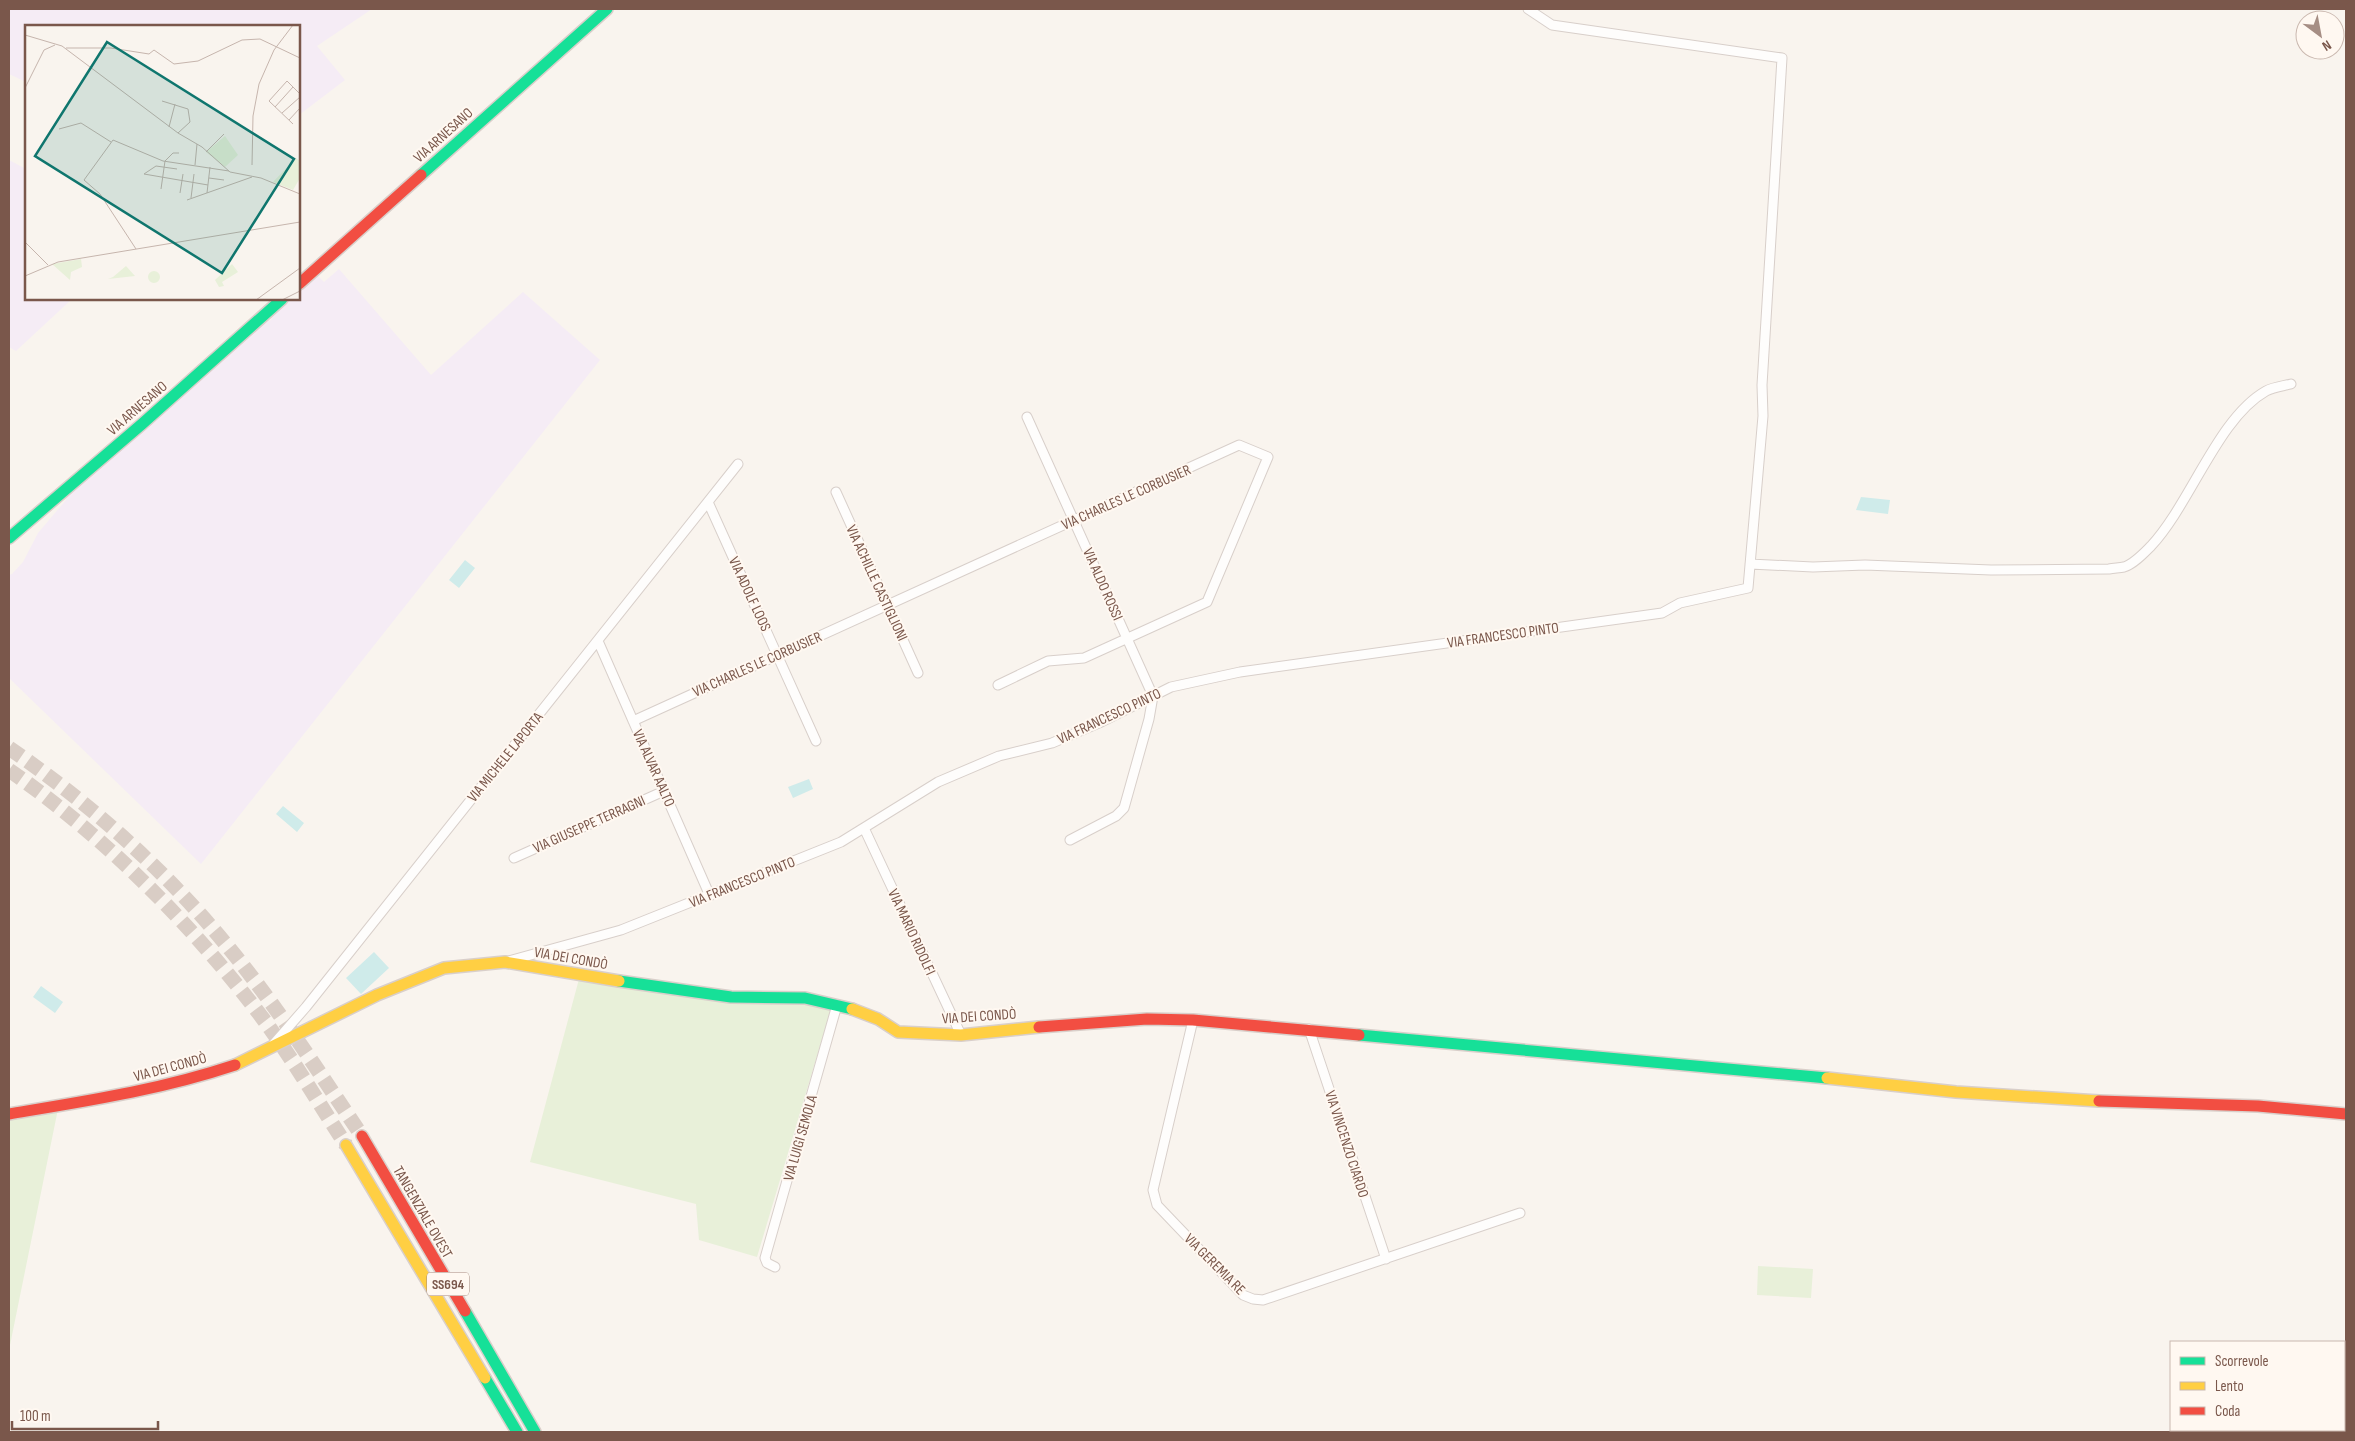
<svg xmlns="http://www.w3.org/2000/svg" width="2355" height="1441" font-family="'Sofia Sans Condensed',sans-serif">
	<rect width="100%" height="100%" fill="#f9f4ee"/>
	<path fill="#f5ecf5" d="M9,9H372L317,46L345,80L299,115V26H26V82L9,74Z
		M9,160L26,169V299H72L16,351L9,347Z
		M339,269L431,375L523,292L600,360L201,864L9,678V575L12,574L23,562L38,533L66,500V494L267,319L270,321L274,315L273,312L288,299H299V289L316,274L324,282Z"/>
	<path fill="#e8f0d9" d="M579,979L705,1000L804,1001L831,1009L757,1257L699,1240L696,1204L530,1162Z
		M58,1109L9,1350V1119Z
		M1758,1266L1813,1269L1811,1298L1757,1295Z"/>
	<path fill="#cfebea" d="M1861,497L1890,500L1888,514L1856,510Z
		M465,560L475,568L459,588L449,580Z
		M809,779L813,789L793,798L788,787Z
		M283,806L304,823L297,832L276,814Z
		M374,952L389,968L361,994L346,978Z
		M41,986L63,1002L55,1013L33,997Z"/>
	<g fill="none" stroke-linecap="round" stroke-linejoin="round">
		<path stroke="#d9cdc5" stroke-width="15" stroke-dasharray="15 8" stroke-linecap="butt" d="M9,748C88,802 163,868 224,942C275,1003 318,1071 362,1136
			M9,770C108,839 195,927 267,1024C295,1063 320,1105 346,1145"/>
		<defs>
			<path id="street" d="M1027,417L1153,696L1149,719L1124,808L1116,816L1070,840
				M836,492L918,673
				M708,502L816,741
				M1750,564L1813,567L1865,565L1991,570L2109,569C2114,568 2119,568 2124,567C2134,564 2144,553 2151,546C2191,503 2218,418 2266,391C2273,387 2283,386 2291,384
				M598,641L710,896
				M633,721L1239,445L1268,457L1207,602L1084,658L1048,661L998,685
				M864,828L961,1035
				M514,858L664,791
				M509,961L621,930L841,842L938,782L999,756L1052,743L1099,723L1171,687L1240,672L1662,613L1680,603L1748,588L1763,416L1762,385L1782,58L1552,25L1528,9
				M1193,1020L1153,1190L1157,1205L1243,1295L1253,1299L1263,1300L1520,1213
				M1309,1029L1386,1259
				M271,1047L306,1007L738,464
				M775,1267L767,1263L765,1258L837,1005"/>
			<path id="fast" d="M421,175L607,9
				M9,538L142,424L282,299
				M619,981L731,997L805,998L852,1009
				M1359,1035L1827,1078
				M465,1311L535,1432
				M485,1378L517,1432"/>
			<path id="slow" d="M852,1009L878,1019L898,1032L961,1035L1039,1027
				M235,1065L377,995L444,968L505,962L619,981
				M1827,1078L1956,1092L2099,1101
				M346,1145L485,1378
				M2344,1366L2346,1365"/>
			<path id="jam" d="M299,284L421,175
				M1039,1027L1147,1019L1193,1020L1359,1035
				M2099,1101L2258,1106L2346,1114
				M9,1114C87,1101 160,1090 235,1065
				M362,1136L465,1311
				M2204,1432L2211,1430"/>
		</defs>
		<use href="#street" stroke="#d8cfca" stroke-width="11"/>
		<use href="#fast" stroke="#d9cfca" stroke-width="14"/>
		<use href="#slow" stroke="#d9cfca" stroke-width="14"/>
		<use href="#jam" stroke="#d9cfca" stroke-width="14"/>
		<use href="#street" stroke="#fefdfc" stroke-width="9"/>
		<use href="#fast" stroke="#16e098" stroke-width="11"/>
		<use href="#slow" stroke="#ffcf43" stroke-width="11"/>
		<use href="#jam" stroke="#f24e42" stroke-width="11"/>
	</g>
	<g text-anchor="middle" stroke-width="4" stroke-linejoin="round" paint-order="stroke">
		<rect fill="#fff8f1" stroke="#a2877d" stroke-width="1" x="427" y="1272.5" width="42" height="23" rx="4"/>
		<g font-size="14" font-weight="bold" fill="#7a574b">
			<text x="448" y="1289">SS694</text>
		</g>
		<g font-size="15" fill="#7a574b" stroke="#fff8f1">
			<text transform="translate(443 135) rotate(-42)" y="5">VIA ARNESANO</text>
			<text transform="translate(137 408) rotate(-41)" y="5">VIA ARNESANO</text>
			<text transform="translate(1126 497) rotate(-24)" y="5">VIA CHARLES LE CORBUSIER</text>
			<text transform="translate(877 583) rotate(65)" y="5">VIA ACHILLE CASTIGLIONI</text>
			<text transform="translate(1103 584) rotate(66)" y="5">VIA ALDO ROSSI</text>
			<text transform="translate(750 594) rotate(65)" y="5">VIA ADOLF LOOS</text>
			<text transform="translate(1503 635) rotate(-8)" y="5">VIA FRANCESCO PINTO</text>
			<text transform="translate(757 664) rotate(-24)" y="5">VIA CHARLES LE CORBUSIER</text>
			<text transform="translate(1109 716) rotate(-25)" y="5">VIA FRANCESCO PINTO</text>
			<text transform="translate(505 757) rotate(-51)" y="5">VIA MICHELE LAPORTA</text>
			<text transform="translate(654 768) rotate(66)" y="5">VIA ALVAR AALTO</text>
			<text transform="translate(589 824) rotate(-24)" y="5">VIA GIUSEPPE TERRAGNI</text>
			<text transform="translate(742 882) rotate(-22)" y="5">VIA FRANCESCO PINTO</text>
			<text transform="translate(912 932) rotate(65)" y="5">VIA MARIO RIDOLFI</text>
			<text transform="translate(571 958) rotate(10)" y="5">VIA DEI CONDÒ</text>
			<text transform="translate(979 1016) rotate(-4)" y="5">VIA DEI CONDÒ</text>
			<text transform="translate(170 1067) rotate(-15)" y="5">VIA DEI CONDÒ</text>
			<text transform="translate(800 1138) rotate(-74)" y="5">VIA LUIGI SEMOLA</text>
			<text transform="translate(1347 1144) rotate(72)" y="5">VIA VINCENZO CIARDO</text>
			<text transform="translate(423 1212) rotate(60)" y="5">TANGENZIALE OVEST</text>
			<text transform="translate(1215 1264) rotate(45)" y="5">VIA GEREMIA RE</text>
		</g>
	</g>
	<g transform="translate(25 25)">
		<rect width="275" height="275" fill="#f9f4ee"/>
		<path d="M200,111L213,130L200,142L181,127ZM271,133L275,136V153L268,165L248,157ZM56,234L57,242L46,247L45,255L27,239ZM207,239L213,247L197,257L199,261L194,262L190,255ZM101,241L110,251L83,254L88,252ZM123 252a6 6 0 1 1 12 0a6 6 0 1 1-12 0Z" fill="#e8f0d9"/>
		<path fill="none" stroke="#c6b5ad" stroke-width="1" d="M0,10L37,21L153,108L177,122L205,147L236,153L275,169M41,23H86L124,29L129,25L149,39L173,36L217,15L235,14L275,33M0,63L19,25L30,20M137,76L163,84L165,97L153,108M250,82L268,62M257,88L275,72M264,95L275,83M268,99L244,76L262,56L275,69M144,102L150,79M34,104L56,98L86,117M181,127L199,109M170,140L172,119M227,140L228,91L234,59L249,25L268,0M152,144L131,141L119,149L183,160M184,153L199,155M136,164L140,136L148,128H154M155,168L158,149M182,168L185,142M166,173L169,149M162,175L227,152M0,217L23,240M111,224L75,169L59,155L88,115L138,136L204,146M0,251L33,237L275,197M231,275L275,243M257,275L275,266"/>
		<path fill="#0f766e" fill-opacity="0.15" stroke="#0f766e" stroke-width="2.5" d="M82,17L269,134L197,248L10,131Z"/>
		<rect width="275" height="275" fill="none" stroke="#7a574b" stroke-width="2.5"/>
	</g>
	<rect width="2355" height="1441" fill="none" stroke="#7a574b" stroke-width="20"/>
	<rect x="2170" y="1341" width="175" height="90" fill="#fff8f1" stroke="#cab8af"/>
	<rect x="2180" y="1357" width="25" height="8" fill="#16e098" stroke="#cab8af"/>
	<text x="2215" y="1366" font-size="15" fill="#7a574b">Scorrevole</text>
	<rect x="2180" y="1382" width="25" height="8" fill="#ffcf43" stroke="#cab8af"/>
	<text x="2215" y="1391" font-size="15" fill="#7a574b">Lento</text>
	<rect x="2180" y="1407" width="25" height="8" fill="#f24e42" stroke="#cab8af"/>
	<text x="2215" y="1416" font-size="15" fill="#7a574b">Coda</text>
	<g transform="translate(2320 35) rotate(148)"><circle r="24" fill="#fff8f1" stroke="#cab8af"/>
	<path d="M0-4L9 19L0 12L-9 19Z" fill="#a68e84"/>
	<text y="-8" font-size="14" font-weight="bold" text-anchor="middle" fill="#7a574b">N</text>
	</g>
	<path d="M12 1421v8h146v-8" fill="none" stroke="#7a574b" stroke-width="2.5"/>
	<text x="20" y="1421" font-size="15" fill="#7a574b" stroke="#fff8f1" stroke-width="4" paint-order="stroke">100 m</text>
</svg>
